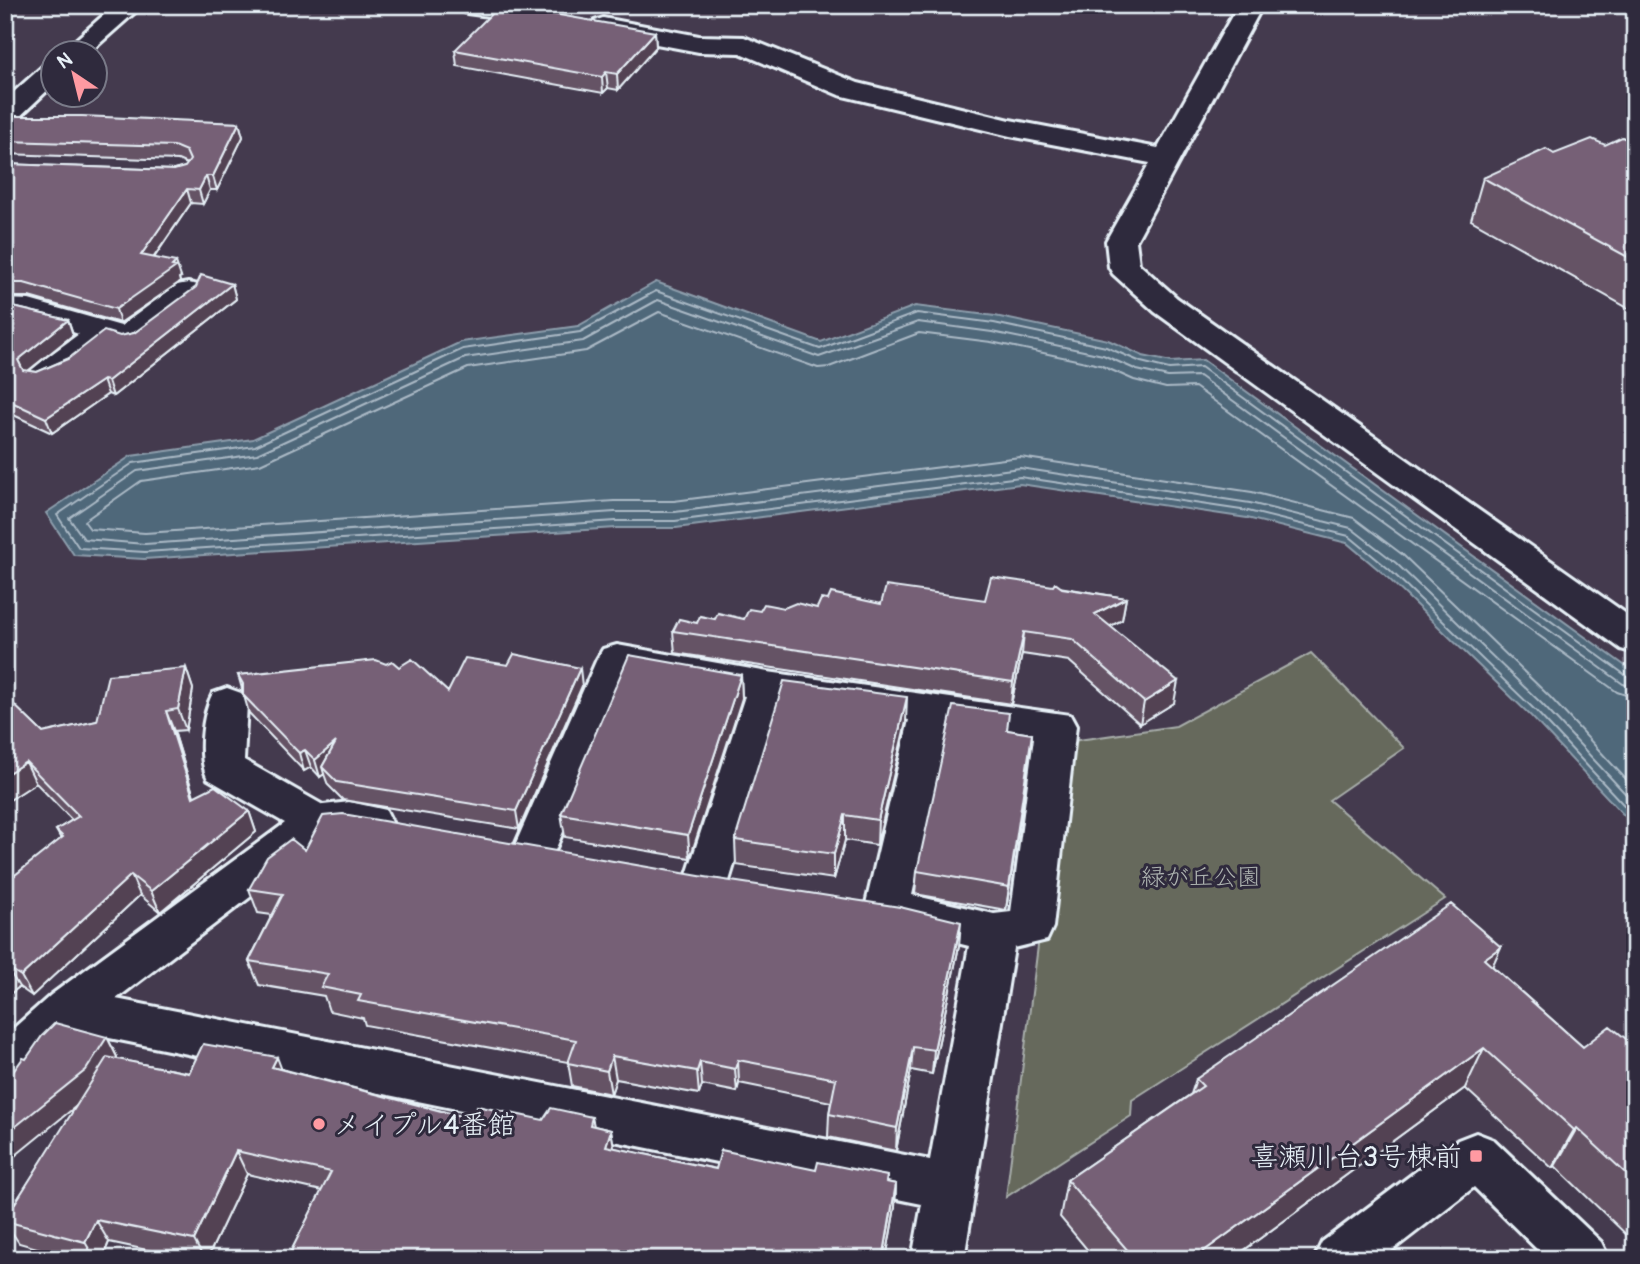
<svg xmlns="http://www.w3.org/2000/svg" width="1640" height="1264" font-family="Pangolin,'Klee One',sans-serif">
	<rect width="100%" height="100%" fill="#443a4e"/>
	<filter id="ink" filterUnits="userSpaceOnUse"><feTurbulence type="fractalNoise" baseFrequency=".0143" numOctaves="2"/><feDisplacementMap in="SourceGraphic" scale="14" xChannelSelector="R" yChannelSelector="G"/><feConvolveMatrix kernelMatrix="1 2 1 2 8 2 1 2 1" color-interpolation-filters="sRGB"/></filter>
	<g filter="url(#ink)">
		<path fill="#66695b" stroke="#a7adaa" stroke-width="2" d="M1311,653L1404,748L1329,800L1445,899L1132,1100L1131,1116L1006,1197L1039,938L1072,741L1176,726Z"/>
		<path fill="#50677a" stroke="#8d9eac" stroke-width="2" d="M656,282L821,342L915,306L995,316L1108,340L1143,356L1171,362L1203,360L1635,673V827L1531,716L1385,575L1347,543L1247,518L1020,484L676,528H616L144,559L74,555L46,513L131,456L253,439L461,342L578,326Z"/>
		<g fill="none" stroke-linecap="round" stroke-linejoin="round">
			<path stroke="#abbac6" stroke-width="2" d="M1635,678L1628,677L1201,367L1169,369L1141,362L1106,347L994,323L917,313L820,349L656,291L580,332L463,349L255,446L133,463L57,515L79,548L145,552L616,521H675L1020,477L1248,511L1349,536L1390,570L1536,711L1635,817
				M1635,687L1623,684L1199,376L1168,377L1137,370L1103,355L992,332L918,322L819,357L658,300L583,341L465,358L257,454L137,471L69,518L84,539L145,544L615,512H675L1020,468L1250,503L1351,528L1396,563L1542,704L1635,804
				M1635,698L1617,692L1195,387L1166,388L1134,380L1100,365L991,342L919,333L829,367L818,368L659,312L586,351L468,368L260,464L141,481L84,521L90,529L145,533L614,501H674L1020,457L1252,492L1354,518L1403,555L1482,631L1550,697L1635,789"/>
			<defs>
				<path id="minor" d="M115,5H143L90,52H62Z
					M455,5H524L556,11L560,16L556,21L547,24L467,13L458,10Z
					M1238,5H1263L1136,241L1139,264L1177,298L1635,620V653L1621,649L1155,312L1113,274L1109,267L1106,241L1150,163L1010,136L839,95L740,53L699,52L603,34L594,31L590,26L594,21L603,18L699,36L744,37L858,83L1010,120L1158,148Z
					M52,64V86L15,121L5,123V100L43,66Z
					M188,283L199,285L204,292L199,299L137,345L126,348L108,343C86,359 60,390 31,383L26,376L31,369L79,334L27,318L5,317V299L29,300L121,326L177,285Z
					M617,645L768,672L1070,715L1076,726L1053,927L1047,940L1014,948L964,1259H912L922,1204L75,1031L22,1081L5,1087V1036L51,995L285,823L208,779C197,759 202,713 213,693L227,688L241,693L247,703L244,760L323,805L350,802L386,810L392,822L386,834C367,840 348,836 328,838L116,999L930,1160L969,946L871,921L865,908L909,720L783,703L729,881L722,893L707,899L692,893L685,881L745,696L630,675L550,862L535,867L520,862L513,850L597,659L603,649ZM949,726L1034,738L1011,912L994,914L912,895Z
					M1476,1133L1494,1140L1601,1242L1609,1259H1547L1474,1187L1381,1259H1314L1322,1242L1458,1140Z"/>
			</defs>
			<use href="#minor" stroke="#e8f1f8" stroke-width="6"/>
			<use href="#minor" fill="#2f2a3d" fill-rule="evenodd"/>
		</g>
		<path fill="#655365" stroke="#e8f1f8" stroke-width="2" d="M655,32L656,47L618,90L608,88L603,93L457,66L455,50Z
			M5,119L239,123L243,137L217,190H210L203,204L191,203L154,258L181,277L179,278L180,282L120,323L29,297H5V164L174,170L185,167L187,164L178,160L5,154Z
			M1635,143V312L1471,220L1483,178L1554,154L1605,145Z
			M232,284L236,299L113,396L108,394L52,433L5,411V305L68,320L73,335L29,371L37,372L120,336L134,333Z
			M1053,586L1126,598L1122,620L1110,626L1174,703L1140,724L1069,661L1022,654L1011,704L675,653L673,631L697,623L715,619H744L760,611L784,608H817L828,600L881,604L985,600Z
			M386,664L399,667L448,692L508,665L582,686L519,829L343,800L328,785L324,774L320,777L311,767L304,771L249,713L238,675Z
			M186,668L193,689L186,730L174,731L194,796L249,811L256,832L160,912L140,895L32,996L19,987L5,998V883L61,839L56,830L72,820L36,783L5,803V696L43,733L97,721Z
			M741,675L742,698L690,858L565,837L561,814Z
			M906,722L877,845L845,840L834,879L736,865L735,840Z
			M1007,730L1032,734L1006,910L915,894L917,871Z
			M305,850L959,946L932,1074L911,1070L896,1151L828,1137L829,1114L831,1102L739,1083L737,1092L702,1085L699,1094L616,1079L611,1094L572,1086L568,1062L365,1025L363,1018L329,1011L324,996L259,985L249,961L272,915L258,913L249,889Z
			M1492,966L1583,1047L1635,1046V1243L1555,1166L1552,1168L1465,1088L1232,1259H1095L1060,1217L1067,1180L1191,1094L1196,1079Z
			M107,1037L117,1057L116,1059L189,1073L282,1069L472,1119L543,1120L592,1117L594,1126L611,1130L614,1148L716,1169L816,1170L887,1176V1182L896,1184L895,1207L886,1259H287L322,1191L247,1174L207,1259H189L109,1242L102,1259H76L19,1243L5,1222V1219L77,1106L26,1059Z"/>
		<path fill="#534353" stroke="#e8f1f8" stroke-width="2" d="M655,32L656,47L618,90L617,74Z
			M606,72L608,88L603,93L602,77Z
			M239,123L243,137L217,190L213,176Z
			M206,176L210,190L203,204L199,190Z
			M187,189L191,203L145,270L141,255Z
			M176,262L181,277L179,278L180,282L120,323L116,309Z
			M232,284L236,299L113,396L108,381Z
			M68,320L73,335L24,374L18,360Z
			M103,380L108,394L52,433L46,418Z
			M1126,598L1122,620L1092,636L1095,614Z
			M1024,632L1022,654L1011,704L1013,682Z
			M186,668L193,689L186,730L178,709Z
			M580,668L582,686L519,829L516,811Z
			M741,675L742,698L690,858L688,835Z
			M1178,681L1174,703L1140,724L1144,702Z
			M907,697L906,722L877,845L878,820Z
			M166,711L174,731L200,817L193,797Z
			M1032,734L1029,757L1006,910L1009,887Z
			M336,742L322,767L324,774L320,777L315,760Z
			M305,750L311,767L304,771L299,753Z
			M26,762L36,783L5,803V775Z
			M249,811L256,832L160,912L151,891Z
			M845,815V840L834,879V854Z
			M131,875L140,895L32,996L21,976Z
			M961,922L959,946L932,1074L934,1050Z
			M1501,947L1483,987L1484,959Z
			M7,967L19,987L5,998V968Z
			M107,1037L117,1057L96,1090L5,1164V1135Z
			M913,1047L911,1070L896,1151L897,1128Z
			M1484,1048L1465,1088L1232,1259H1193Z
			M612,1056L616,1079L611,1094L607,1071Z
			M277,1057L286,1081L272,1067Z
			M738,1060L739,1083L737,1092L735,1069Z
			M700,1062L702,1085L699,1094L697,1071Z
			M1577,1128L1555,1166L1552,1168L1574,1130Z
			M611,1130L615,1153L606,1146Z
			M236,1151L247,1174L207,1259H204L194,1240Z
			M896,1184L895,1207L886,1259H883Z
			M96,1220L109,1242L102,1259H95L85,1242Z"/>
		<path fill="#766076" stroke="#e8f1f8" stroke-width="2" d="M500,5H503L655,32L617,74L606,72L602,77L455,50Z
			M7,116H82L239,123L213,176H206L199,190L187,189L141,255L176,262L172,266L176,267L116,309L24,283H5V164L174,170L185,167L190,160L186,151L174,146L5,141V119Z
			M1622,137L1635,143V261L1483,178L1546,149L1554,154L1592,139L1605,145Z
			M201,275L232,284L108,381L103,380L46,418L5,399V305L68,320L18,360L23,370L37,372L68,359L104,331L120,336L134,333L196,287Z
			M991,577L1053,586L1055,583L1062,588L1126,598L1095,614L1178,681L1144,702L1072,639L1024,632L1013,682L673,631L679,619L697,623L700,616L715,619L718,613L744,619L749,609L760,611L764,604L784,608L796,603L817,608L821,599L828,600L831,593L881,604L886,586L985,600Z
			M514,654L580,668L516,811L337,782L322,767L336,742L315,760L305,750L299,753L243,695V684L238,675L376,660L386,664L392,661L399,667L412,659L448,692L465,658L508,665Z
			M629,655L741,675L688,835L561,814Z
			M186,668L178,709L166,711L193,797L215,786L249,811L151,891L131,875L21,976L7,967L5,968V883L63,837L56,830L79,816L26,762L5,775V696L43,733L97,721L108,675Z
			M784,681L907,697L878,820L845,815L834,854L735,840Z
			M953,706L1009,713L1007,730L1032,734L1009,887L917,871Z
			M343,814L705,877L900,907L961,922L934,1050L913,1047L897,1128L829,1114L836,1079L738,1060L735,1069L700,1062L697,1071L612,1056L607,1071L568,1063L576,1040L358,1001L361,995L321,987L328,974L249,961L283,894L249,889L267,857L291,839L305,850L323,816Z
			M1451,904L1501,947L1484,959L1583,1047L1610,1026L1635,1046V1182L1577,1128L1574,1130L1484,1048L1193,1259H1135L1067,1180L1203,1086L1196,1079Z
			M55,1023L107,1037L86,1070L5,1135V1083L23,1058L26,1059L42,1036Z
			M203,1044L277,1057L272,1067L472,1119L477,1106L543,1120L551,1108L592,1117L590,1125L611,1130L606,1146L716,1169L721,1150L816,1170L818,1162L887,1176L886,1182L896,1184L883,1259H287L331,1172L236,1151L194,1240L96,1220L85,1242L5,1221V1219L107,1057L189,1073Z"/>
	</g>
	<g fill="#ff9aa2" stroke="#2f2a3d" stroke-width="2.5">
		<circle cx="319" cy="1124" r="7"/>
		<rect x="1469" y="1149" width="14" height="14" rx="3.5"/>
	</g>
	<g text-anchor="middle" stroke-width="6" stroke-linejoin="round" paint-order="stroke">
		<g font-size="24" fill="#aeb4b1" stroke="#2f2a3d">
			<text x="1201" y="885">緑が丘公園</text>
		</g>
		<g font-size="28" fill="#e8f1f8" stroke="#2f2a3d" text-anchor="start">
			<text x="333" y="1134">メイプル4番館</text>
			<text x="1462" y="1166" text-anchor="end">喜瀬川台3号棟前</text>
		</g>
	</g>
	<rect width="1640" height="1264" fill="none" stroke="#2f2a3d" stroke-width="28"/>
	<rect x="14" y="14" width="1612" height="1236" fill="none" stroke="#e8f1f8" stroke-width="2.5" filter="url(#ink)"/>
	<g transform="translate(74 74) rotate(325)"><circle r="33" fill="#2f2a3d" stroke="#797a88" stroke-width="2"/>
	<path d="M0-5L12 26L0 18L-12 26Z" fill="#ff9aa2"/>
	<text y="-10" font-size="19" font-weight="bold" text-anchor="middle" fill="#e8f1f8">N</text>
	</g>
</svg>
